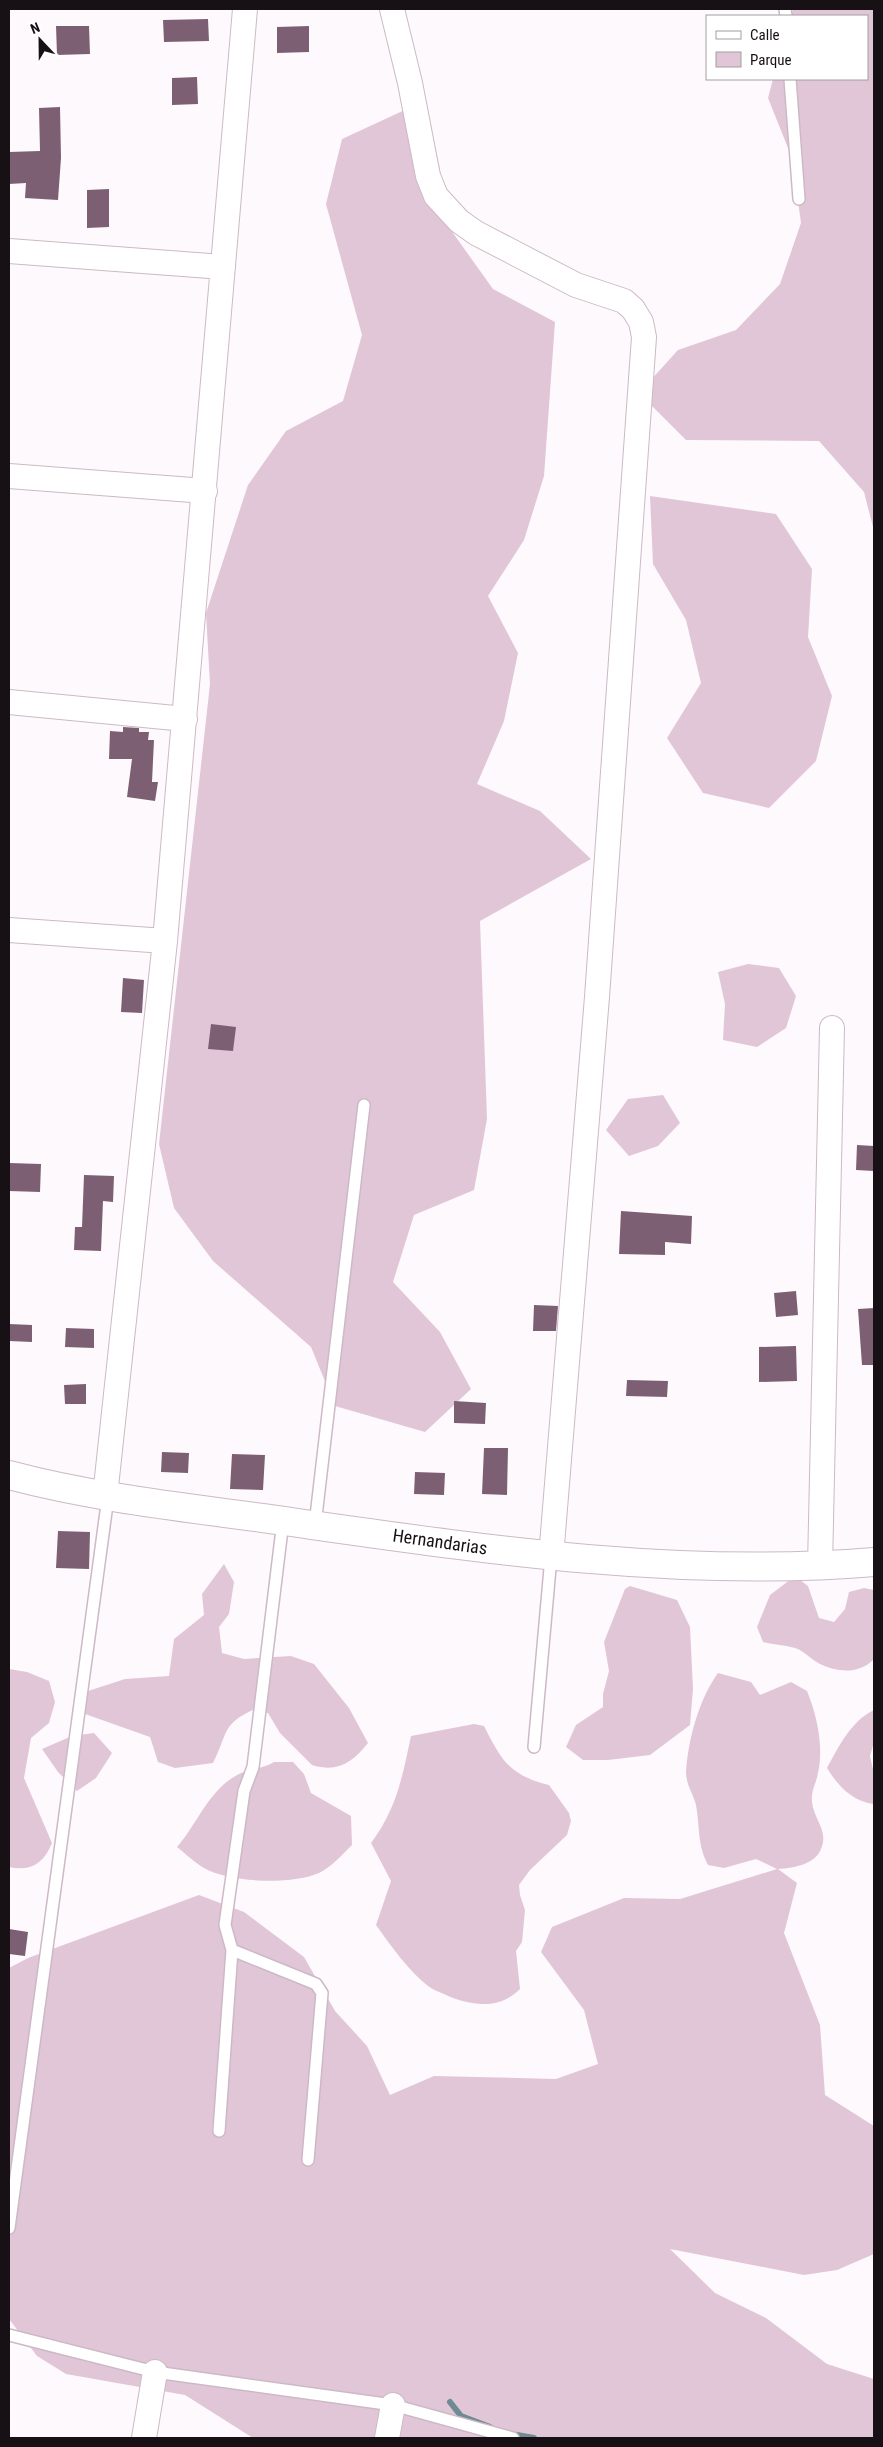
<svg xmlns="http://www.w3.org/2000/svg" width="883" height="2447" font-family="'Roboto Condensed',sans-serif">
	<rect width="100%" height="100%" fill="#fef9fc"/>
	<path fill="#e1c6d8" d="M793,9H874V531L864,492L819,441L686,440L639,393L678,350L736,330L780,284L801,223L792,158L768,98L773,79H867V16H791Z
		M409,108L439,165L453,233L493,289L555,322L544,476L524,540L488,596L518,653L504,721L477,784L540,811L591,859L480,921L487,1119L474,1190L414,1215L393,1282L440,1332L471,1389L425,1432L335,1406L311,1347L213,1261L174,1208L159,1144L210,684L206,613L248,485L286,431L343,401L362,335L326,204L342,139Z
		M650,496L776,514L812,569L808,637L832,696L816,761L769,808L703,793L667,738L701,683L686,620L653,564Z
		M748,964L779,968L796,996L786,1028L757,1047L723,1040L725,1004L718,972Z
		M663,1095L680,1123L658,1146L629,1156L606,1130L628,1099Z
		M224,1564L234,1582L229,1614L219,1627L222,1653L244,1659L291,1656L314,1664L349,1708L368,1743C353,1762 338,1773 312,1765L280,1733L268,1713L255,1709C221,1724 228,1734 213,1763L175,1768L158,1762L150,1737L85,1714L81,1707L88,1691L125,1679L169,1676L174,1639L204,1615L202,1594Z
		M795,1576L808,1586L819,1618L834,1622L845,1609L849,1592L864,1588L874,1590V1659C860,1674 838,1673 820,1664C812,1660 806,1653 798,1649C788,1645 774,1645 763,1642L757,1627L770,1595Z
		M630,1586L677,1600L690,1627L693,1689L690,1725L650,1755L608,1760H583L566,1747L576,1725L603,1707V1694L609,1671L604,1642L625,1589Z
		M9,1669L27,1672L49,1681L55,1702L49,1723L31,1738L24,1778L52,1843C44,1863 31,1872 9,1867Z
		M718,1673L751,1682L760,1695L791,1682L807,1691C817,1715 824,1747 818,1773C816,1784 811,1790 812,1802C814,1820 829,1831 821,1849C815,1865 792,1868 778,1869L797,1883L784,1933L820,2025L825,2095L874,2126V2254L837,2270L804,2275L670,2249L715,2293L766,2318L827,2364L874,2379V2438H253L185,2395L66,2374L37,2356L9,2319V1968L28,1958L199,1895L244,1912L304,1957L335,2011L367,2046L390,2095L434,2076L556,2079L598,2064L584,2010L541,1952L552,1927L624,1898L680,1899L777,1869L756,1859L724,1868L708,1865C697,1844 700,1827 696,1805C693,1793 686,1785 686,1772C688,1740 699,1699 718,1673Z
		M874,1710V1742L870,1756L874,1774L873,1804C852,1801 838,1786 827,1768C839,1746 851,1721 874,1710Z
		M474,1724L484,1726C502,1761 509,1775 549,1785L569,1813L571,1821L567,1835L530,1870L519,1885L520,1895L525,1910L522,1942L516,1951L520,1989C499,2010 471,2006 446,1995C440,1992 433,1990 428,1986C408,1970 391,1946 376,1925L391,1881L371,1843C397,1808 402,1778 411,1736Z
		M94,1733L112,1753L96,1778L77,1791L58,1772L42,1749L72,1736Z
		M274,1762H293L304,1774L311,1793L351,1816L352,1845C342,1855 331,1867 319,1873C292,1885 230,1883 204,1868C195,1863 186,1854 177,1847C198,1823 208,1791 237,1775C249,1768 261,1770 274,1762Z"/>
	<g fill="none" stroke-linecap="round" stroke-linejoin="round">
		<path stroke="#6e8a92" stroke-width="6" d="M450,2402L461,2416L490,2427
			M511,2434L534,2438"/>
	</g>
	<path fill="#7d5f73" d="M208,19L209,41L164,42L163,20Z
		M56,26H89L90,54L57,55Z
		M309,26V52L277,53V27Z
		M197,77L198,104L172,105V78Z
		M60,107L61,158L58,200L25,198L26,183L9,184V152L40,151L39,108Z
		M109,189V227L87,228V190Z
		M123,727L139,728V732H149L148,740H154L152,782H158L155,801L127,797L132,759H109L110,731L123,732Z
		M123,978L144,980L142,1013L121,1012Z
		M211,1024L236,1027L233,1051L208,1049Z
		M857,1145L874,1146V1171L856,1170Z
		M9,1163L41,1164L40,1192L9,1191Z
		M84,1175L114,1176L113,1202L103,1201L101,1251L74,1250L75,1227H82Z
		M621,1211L692,1216L691,1244L665,1242V1255L619,1254Z
		M796,1291L798,1315L776,1317L774,1293Z
		M534,1305L558,1306L556,1331H533Z
		M874,1308V1365H862L858,1309Z
		M9,1324L32,1325V1342L9,1341Z
		M66,1328L94,1329V1348L65,1347Z
		M796,1346L797,1381L759,1382V1347Z
		M627,1380L668,1381L667,1397L626,1396Z
		M86,1384V1404H65L64,1385Z
		M454,1401L486,1403L485,1424L454,1423Z
		M484,1448H508L507,1495L482,1494Z
		M162,1452L189,1453L188,1473L161,1472Z
		M232,1454L265,1455L263,1490L230,1489Z
		M415,1472L445,1473L444,1495L414,1494Z
		M58,1531L90,1532L89,1569L56,1568Z
		M9,1929L28,1932L25,1956L9,1954Z"/>
	<g fill="none" stroke-linecap="round" stroke-linejoin="round">
		<defs>
			<path id="service" d="M785,9L786,16
				M790,79L799,199
				M315,1525L364,1105
				M534,1747L551,1557
				M232,1950L316,1984L322,1993L308,2160
				M219,2131L232,1950L225,1925L244,1791L253,1767L283,1521
				M9,2228L108,1497
				M9,2335L155,2372L393,2405L513,2438"/>
			<path id="minor" d="M392,9L410,83L428,176L436,196L459,221L476,233L576,285L624,301L633,309L641,322L644,337L597,997L551,1557
				M9,251L223,267
				M9,476L205,491
				M9,702L185,719
				M9,930L165,941
				M105,1496L165,941L245,9
				M820,1566L832,1028
				M144,2438L155,2372
				M387,2438L393,2405"/>
			<path id="tertiary" d="M9,1475C103,1500 202,1509 298,1523C489,1550 681,1578 874,1562"/>
		</defs>
		<use href="#service" stroke="#cdb9c6" stroke-width="14"/>
		<use href="#minor" stroke="#cdb9c6" stroke-width="26"/>
		<use href="#tertiary" stroke="#cdb9c6" stroke-width="30"/>
		<use href="#service" stroke="#fff" stroke-width="11"/>
		<use href="#minor" stroke="#fff" stroke-width="24"/>
		<use href="#tertiary" stroke="#fff" stroke-width="28"/>
	</g>
	<g text-anchor="middle" stroke-width="4" stroke-linejoin="round" paint-order="stroke">
		<g font-size="18" fill="#171015" stroke="#fff">
			<text transform="translate(440 1542) rotate(8)" y="6">Hernandarias</text>
		</g>
	</g>
	<rect width="883" height="2447" fill="none" stroke="#171015" stroke-width="20"/>
	<rect x="706" y="15" width="162" height="65" fill="#ffffff" stroke="#a29fa1"/>
	<rect x="716" y="31" width="25" height="8" fill="#ffffff" stroke="#a29fa1"/>
	<text x="750" y="40" font-size="15" fill="#171015">Calle</text>
	<rect x="716" y="52" width="25" height="15" fill="#e1c6d8" stroke="#a29fa1"/>
	<text x="750" y="65" font-size="15" fill="#171015">Parque</text>
	<g transform="translate(40 40) rotate(338)" stroke="#ffffff" stroke-width="4" paint-order="stroke">
	<path d="M0-4L9 19L0 12L-9 19Z" fill="#171015"/>
	<text y="-8" font-size="14" font-weight="bold" text-anchor="middle" fill="#171015">N</text>
	</g>
</svg>
